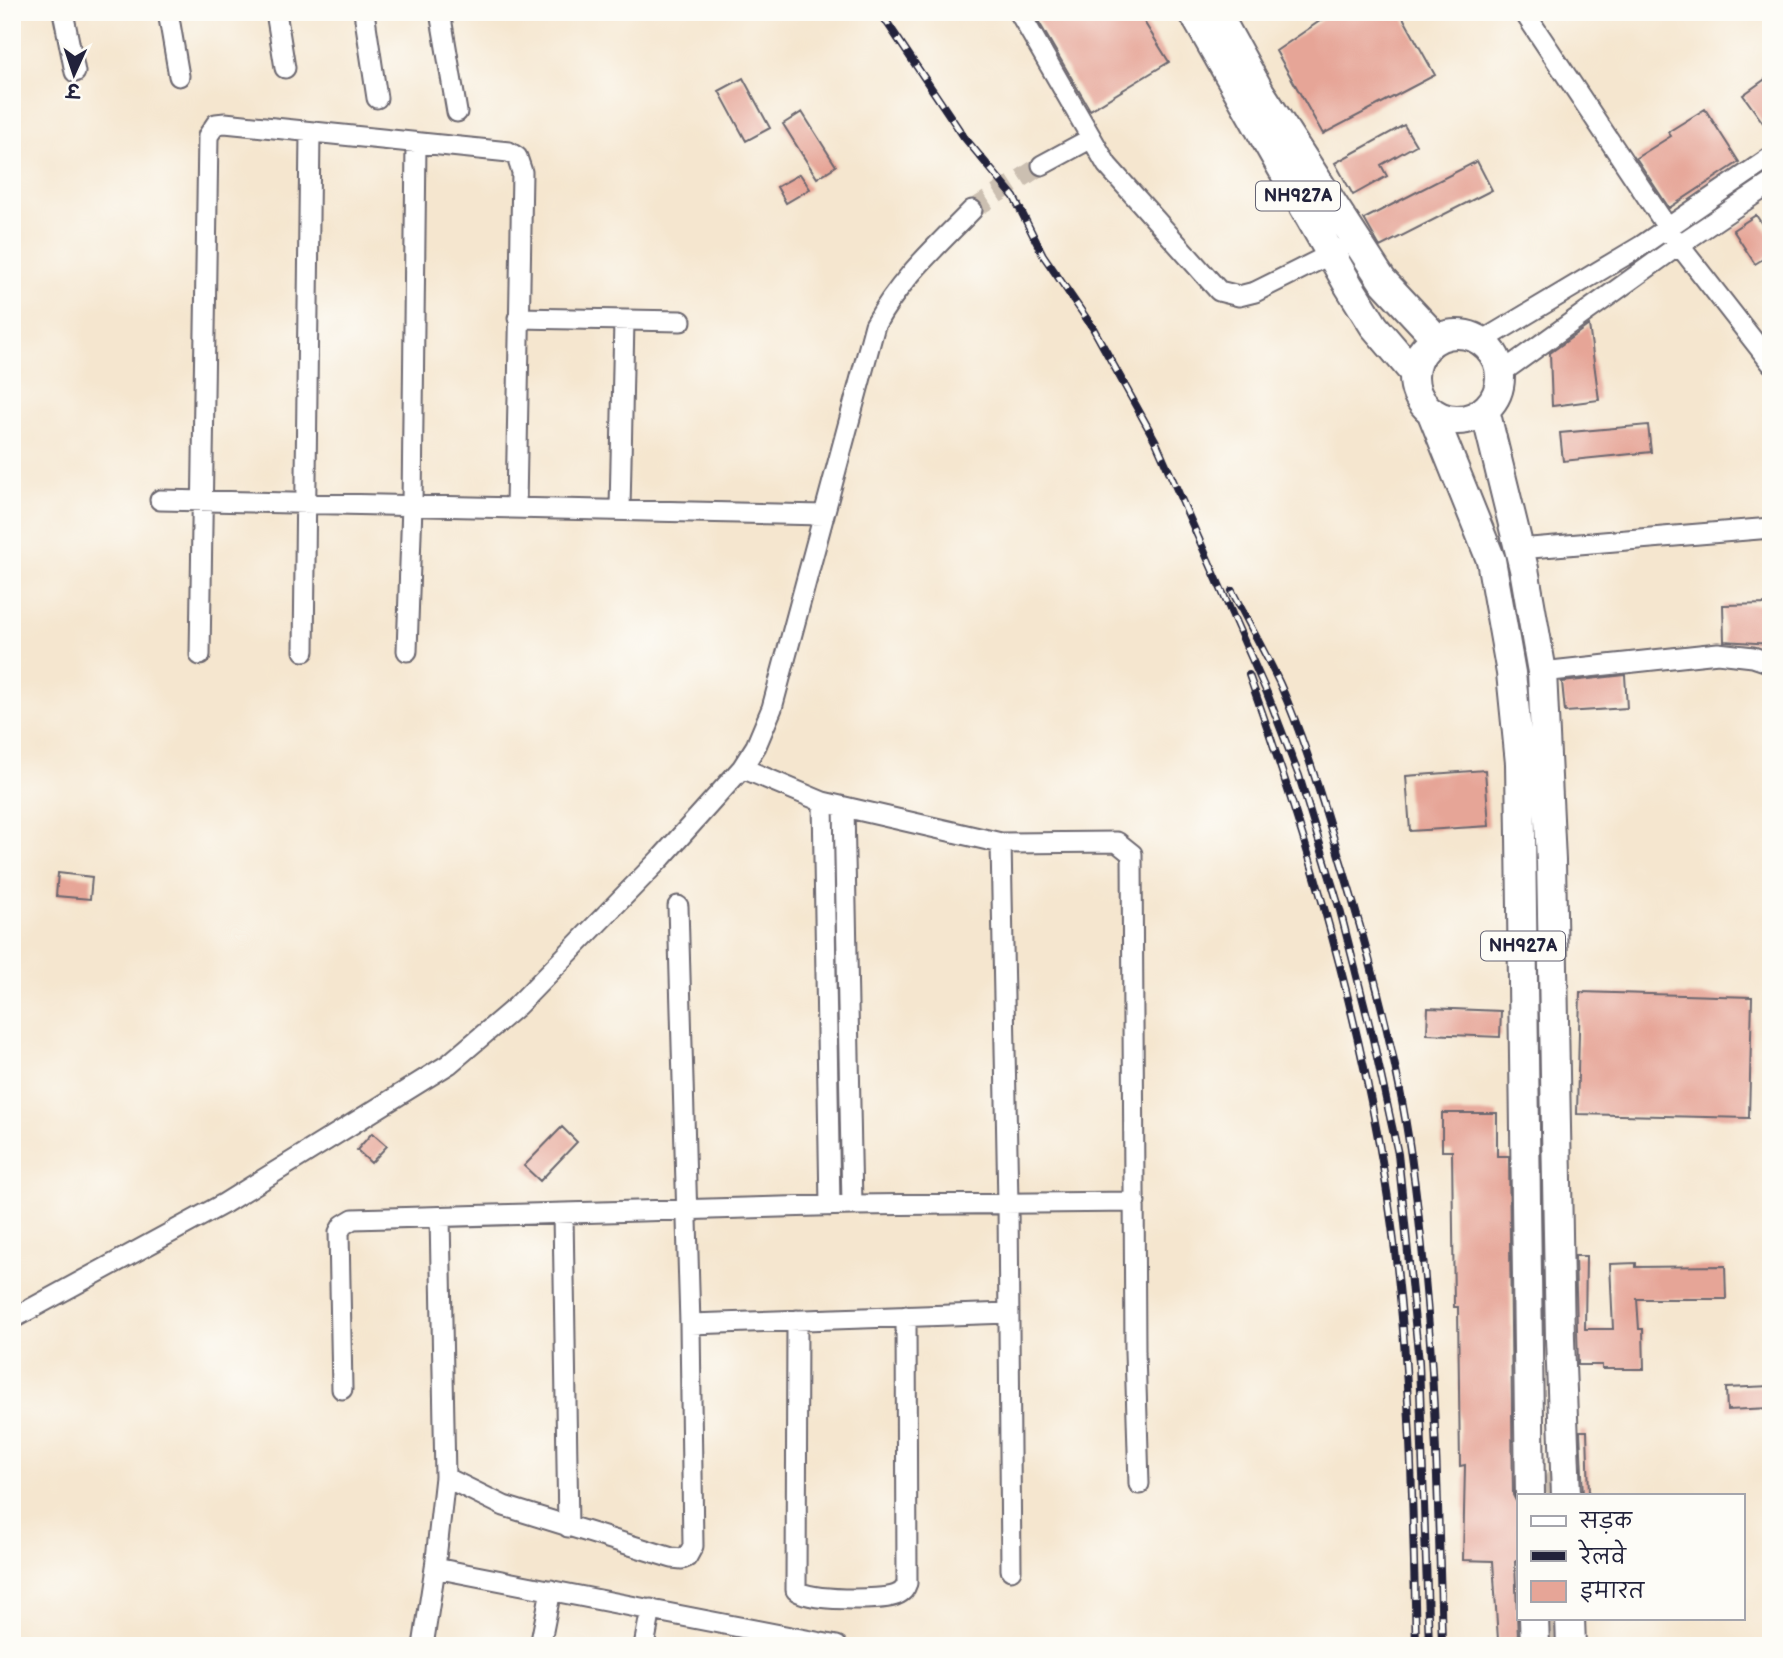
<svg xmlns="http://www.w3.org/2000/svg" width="1783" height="1658" font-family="'Balsamiq Sans','Playpen Sans Deva',sans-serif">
	<rect width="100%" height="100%" fill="#fdfcf7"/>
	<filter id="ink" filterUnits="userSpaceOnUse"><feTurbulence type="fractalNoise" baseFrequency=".0143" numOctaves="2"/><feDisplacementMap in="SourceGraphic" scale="14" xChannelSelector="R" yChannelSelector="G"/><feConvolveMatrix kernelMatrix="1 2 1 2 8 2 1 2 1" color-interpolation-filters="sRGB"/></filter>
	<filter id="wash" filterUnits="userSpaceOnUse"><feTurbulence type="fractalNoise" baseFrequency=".00686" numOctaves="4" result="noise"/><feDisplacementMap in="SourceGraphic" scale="28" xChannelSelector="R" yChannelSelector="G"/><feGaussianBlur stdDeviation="1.57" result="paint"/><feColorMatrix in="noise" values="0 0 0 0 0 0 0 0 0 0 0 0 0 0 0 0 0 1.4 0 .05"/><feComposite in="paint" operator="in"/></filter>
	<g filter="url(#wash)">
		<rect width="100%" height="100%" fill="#f5e6cf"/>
		<g id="blocks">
			<path fill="#e6a597" d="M1033,12H1138L1169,62L1090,110Z
				M1333,12H1400L1435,75L1323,134L1276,51Z
				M1771,75V134L1743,95Z
				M743,78L770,128L746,141L719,91Z
				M1705,109L1739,162L1669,208L1636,158L1671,136L1668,132Z
				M802,112L836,166L817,178L783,124Z
				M1404,125L1416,145L1381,165L1387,176L1353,195L1335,163Z
				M1477,161L1492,190L1380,247L1364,219Z
				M800,174L810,189L786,203L777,187Z
				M1756,215L1771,238V254L1755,264L1733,230Z
				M1589,325L1599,400L1552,406L1550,353Z
				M1648,425L1651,452L1563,461L1560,433Z
				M1771,604V644L1724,641L1723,605Z
				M1625,675L1627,708L1565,712L1562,682Z
				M1485,770L1489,826L1410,831L1406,776Z
				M58,873L92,877L90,899L56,896Z
				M1580,992L1752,997L1749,1118L1577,1114Z
				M1428,1008L1501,1011L1500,1037L1427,1034Z
				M1442,1113H1497V1156H1509L1513,1495L1519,1507V1561H1515L1518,1639L1498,1640L1493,1561L1463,1560L1465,1465L1460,1466L1458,1307H1454L1452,1151H1442Z
				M562,1127L577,1142L540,1181L524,1166Z
				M372,1133L387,1146L371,1163L357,1150Z
				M1575,1256H1586L1585,1329H1613L1610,1264L1636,1263V1267L1725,1266L1726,1299H1637L1639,1329H1643L1644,1369H1602V1365H1578Z
				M1771,1386V1408L1727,1410L1726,1388Z
				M1580,1431H1587L1589,1495H1583Z"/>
		</g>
	</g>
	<g filter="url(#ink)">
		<use href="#blocks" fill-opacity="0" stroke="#6c676f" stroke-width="2"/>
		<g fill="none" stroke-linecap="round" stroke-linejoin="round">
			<path stroke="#cbbfb1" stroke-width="19" stroke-dasharray="19 10" stroke-linecap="butt" d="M972,210L1042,165"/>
			<path stroke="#cbbfb1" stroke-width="24" stroke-dasharray="24 12" stroke-linecap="butt" d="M1550,1495L1565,1463
				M1552,1646V1618"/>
			<defs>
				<path id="minor" d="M63,12L75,72
					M168,12L179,76
					M276,12L285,68
					M364,12L377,98
					M440,12L457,112
					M1019,12L1107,165L1219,291L1239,296L1255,292L1341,249
					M1524,12L1679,245L1771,363
					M1042,165L1090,139
					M518,318L681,321
					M1482,341L1641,246L1771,157
					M1501,373L1679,245L1771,183
					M160,500L824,515
					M620,509L624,320
					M1519,549L1771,528
					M304,651L310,132
					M407,651L412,505L416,143
					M200,655L208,136L216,124L225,123L509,152L517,157L522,172L516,507
					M1542,672L1718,653L1753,657L1771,663
					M742,768L823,802L1001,843L1117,842L1132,854L1135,1352L1139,1484
					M823,802L830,1206
					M844,807L852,1205
					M1001,843L1008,1204L1011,1570
					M563,1214L568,1527
					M12,1319L225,1203L449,1064L517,1006L662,857L742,768L756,746L772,708L875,325C900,279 936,247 972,210
					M797,1320L796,1590C807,1601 881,1601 896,1595C903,1592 905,1589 907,1583L906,1316
					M690,1324L1009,1313
					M342,1389L339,1232L343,1225L353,1219L852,1205L1135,1202
					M445,1477L504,1506L672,1558L682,1559L687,1557L693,1546L690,1324L678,906
					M435,1568L837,1646
					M423,1646L435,1568L445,1477L440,1217
					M540,1646L551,1590
					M644,1646L651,1609"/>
				<path id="highway" d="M1193,12L1349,286L1374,326L1414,373
					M1216,12L1260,92L1382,280L1436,338
					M1414 377a43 43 0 1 1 86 0a43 43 0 1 1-86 0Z
					M1485,410L1524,569L1542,672L1551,861L1560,1339L1566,1495
					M1431,411L1491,560L1511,673L1520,763L1530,1495
					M1534,1618L1535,1646
					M1570,1618L1571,1646"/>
			</defs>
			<use href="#minor" stroke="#6c676f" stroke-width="23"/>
			<use href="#highway" stroke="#6c676f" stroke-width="32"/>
			<use href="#minor" stroke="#fff" stroke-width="19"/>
			<use href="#highway" stroke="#fff" stroke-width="28"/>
			<defs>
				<path id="rail" d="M880,12L964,137L1014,197L1043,255L1093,328L1156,442L1267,693L1299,776L1340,910L1373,1039L1398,1154L1419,1362L1429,1646
					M1232,591C1248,622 1265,652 1280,684C1305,740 1322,800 1340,859C1370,956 1397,1056 1411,1156C1434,1318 1438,1482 1442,1646
					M1249,675C1316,864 1373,1059 1396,1259C1411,1387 1413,1517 1416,1646"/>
			</defs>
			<use href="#rail" stroke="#22223b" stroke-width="8"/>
			<use href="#rail" stroke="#fdfcf7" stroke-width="5" stroke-dasharray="16" stroke-linecap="butt"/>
		</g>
	</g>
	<g text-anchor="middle" stroke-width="5" stroke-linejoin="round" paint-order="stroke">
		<g fill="#fdfcf7" stroke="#646373" stroke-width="2">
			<rect x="1256" y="181.5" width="84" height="29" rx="5"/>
			<rect x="1481" y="931.5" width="84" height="29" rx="5"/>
		</g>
		<g font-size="18" font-weight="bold" fill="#22223b">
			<text x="1298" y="202">NH927A</text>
			<text x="1523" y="952">NH927A</text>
		</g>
	</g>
	<rect width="1783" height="1658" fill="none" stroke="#fdfcf7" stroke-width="42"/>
	<rect x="1517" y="1494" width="228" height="126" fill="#fdfcf7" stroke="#a5a5ac" stroke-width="2"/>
	<rect x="1531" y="1516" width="35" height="10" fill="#ffffff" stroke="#a5a5ac" stroke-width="2"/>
	<text x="1580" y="1528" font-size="21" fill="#22223b">सड़क</text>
	<rect x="1531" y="1551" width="35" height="10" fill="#22223b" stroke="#a5a5ac" stroke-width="2"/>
	<text x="1580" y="1564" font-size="21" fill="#22223b">रेलवे</text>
	<rect x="1531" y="1581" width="35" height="21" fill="#e6a597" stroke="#a5a5ac" stroke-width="2"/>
	<text x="1580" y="1598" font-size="21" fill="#22223b">इमारत</text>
	<g transform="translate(74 74) rotate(183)" stroke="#fdfcf7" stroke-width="5" paint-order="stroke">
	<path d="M0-5L12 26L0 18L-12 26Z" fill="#22223b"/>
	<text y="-10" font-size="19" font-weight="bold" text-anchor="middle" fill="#22223b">उ</text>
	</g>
</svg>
